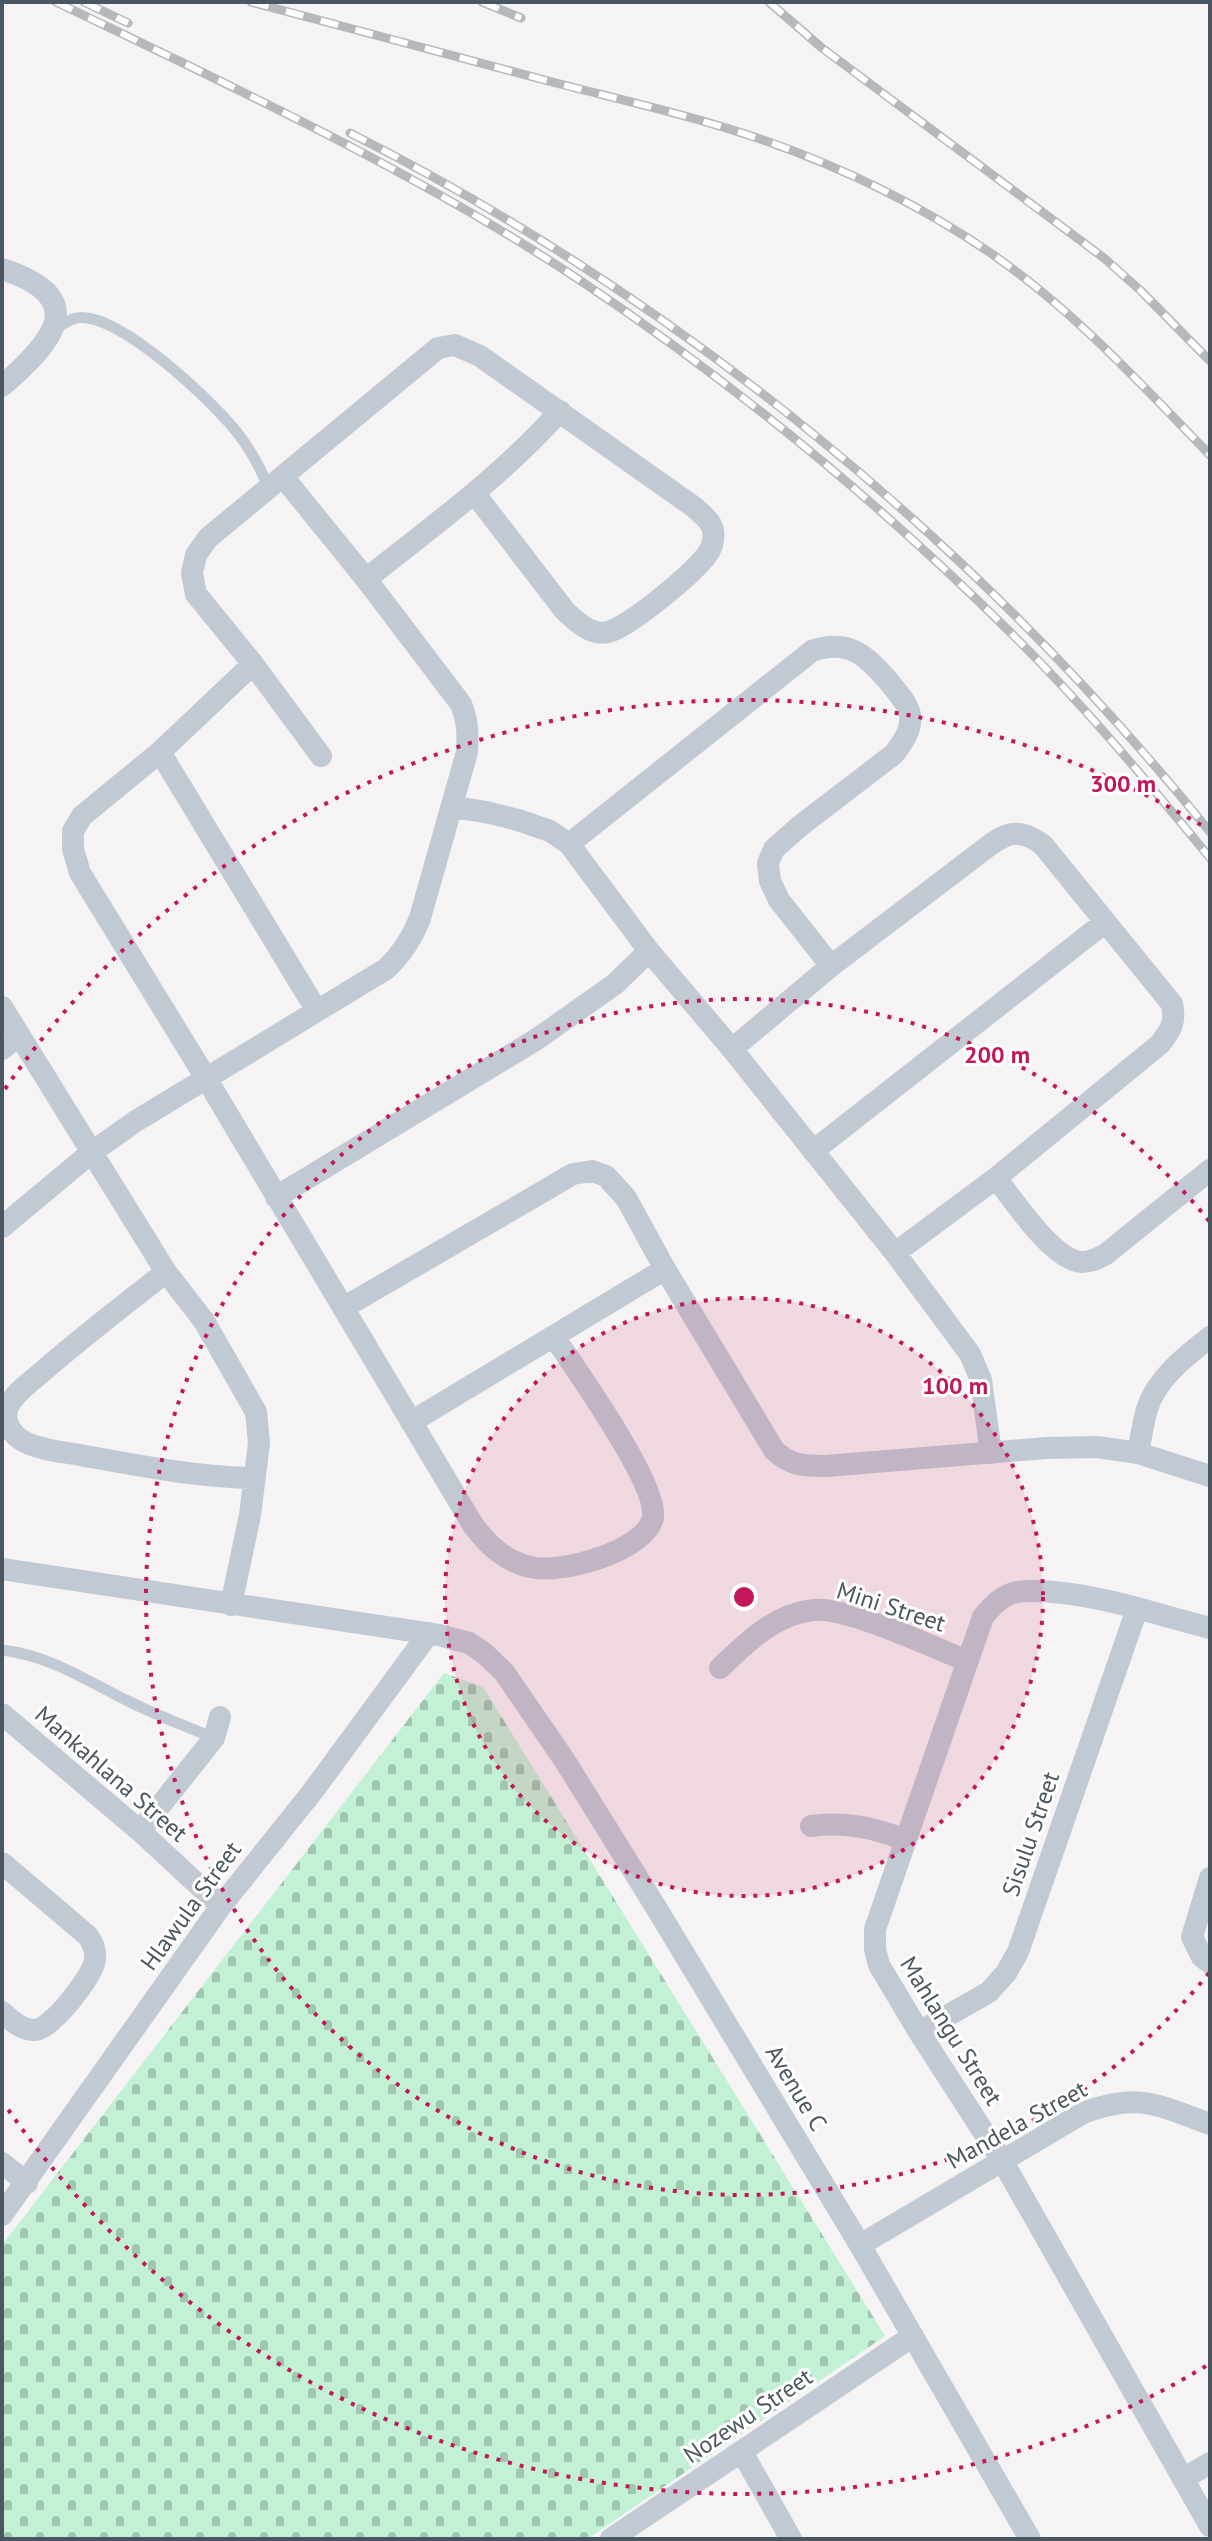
<svg xmlns="http://www.w3.org/2000/svg" width="1212" height="2541" font-family="'PT Sans',sans-serif">
	<defs>
		<pattern id="cemetery-stones" width="16" height="16" patternUnits="userSpaceOnUse" patternTransform="scale(2)"><rect width="16" height="16" fill="#c3f1d5"/><path d="M2 7V4a2 2 0 0 1 4 0v3zM10 15v-3a2 2 0 0 1 4 0v3z" fill="#a0c6b0"/></pattern>
	</defs>
	<rect width="100%" height="100%" fill="#f5f3f3"/>
	<path fill="url(#cemetery-stones)" d="M444,1673L483,1687L885,2336L587,2539H2V2245Z"/>
	<g fill="none" stroke-linecap="round" stroke-linejoin="round">
		<path stroke="#c1cad2" stroke-width="11" d="M54,329C60,326 69,320 76,318C116,309 216,404 239,435C252,452 261,469 269,489
			M2,1650C51,1656 85,1680 128,1701C156,1715 185,1726 214,1738"/>
		<path stroke="#c1cad2" stroke-width="22" d="M2,269C92,298 53,342 2,386
			M366,579C433,526 503,475 560,411
			M253,664L160,752L82,816L73,831V849L80,873L206,1078L473,1525C489,1546 505,1561 530,1567C559,1575 647,1551 653,1517C658,1484 575,1368 554,1337
			M160,752L317,1011
			M321,756L253,664L196,594L192,573L196,555L208,538L438,348L455,345L480,356L694,507C701,514 712,521 713,531C714,536 713,545 710,550C701,568 628,628 608,632C591,636 577,622 565,611L475,494
			M453,807L486,812L518,820L550,831L569,844L649,951L732,1049L895,1253L970,1354L981,1380L991,1453
			M569,844L812,651C849,638 867,656 890,683C897,692 908,703 910,715C912,730 903,742 894,754L800,826L774,849L768,863L770,881L779,900L831,966
			M2,1007L166,1272L204,1321L256,1412L259,1443L250,1515L231,1605
			M2,1049L19,1035
			M732,1049L831,966L982,851C1005,833 1018,826 1043,845L1172,1004C1176,1022 1171,1030 1160,1044L996,1178L895,1253
			M813,1151L1104,923
			M996,1178C1013,1199 1053,1261 1082,1262C1090,1262 1099,1258 1106,1254L1210,1170
			M276,1197L537,1039L615,984L649,951
			M2,1227L92,1152L136,1121L386,969C402,954 412,939 420,918L467,752C468,735 468,721 461,704L366,579L284,478
			M166,1272C124,1305 82,1337 42,1372C31,1382 14,1393 8,1407C2,1422 13,1436 25,1442C43,1451 66,1452 85,1456C141,1466 198,1477 255,1478
			M343,1308L573,1174L592,1171L606,1176L626,1198L665,1269L774,1450C790,1466 805,1466 826,1466L1046,1448L1097,1447L1138,1453L1210,1476
			M411,1422L665,1269
			M1138,1453C1141,1438 1143,1423 1147,1409C1156,1379 1187,1355 1210,1337
			M2,1569L439,1635L469,1643L484,1653L504,1672L565,1761L657,1909L860,2245L1030,2539
			M1210,1628C1158,1615 1108,1597 1054,1592C1042,1591 1029,1590 1017,1592C1002,1595 992,1606 983,1617L875,1929V1949L879,1965L919,2032L1003,2162L1210,2526
			M720,1668C746,1643 776,1613 814,1610C848,1607 932,1647 967,1661
			M2,1714L140,1831L221,1906
			M811,1826C845,1821 874,1828 906,1840
			M140,1831L214,1738L220,1717
			M2,1863L88,1936C93,1943 96,1951 95,1960C93,1976 52,2029 35,2030C22,2031 11,2020 2,2012
			M1210,1878L1192,1937L1202,1957L1210,1963
			M919,2032L989,1992L1006,1973L1018,1952L1137,1609
			M2,2163L27,2183
			M2,2215L221,1906L313,1791L429,1633
			M860,2245L1083,2113C1138,2092 1158,2105 1210,2124
			M742,2452L791,2539
			M1183,2479L1210,2463
			M611,2539L913,2336"/>
		<defs>
			<path id="rail" d="M56,2C233,87 413,170 578,279C734,383 879,502 1012,634C1083,704 1147,781 1210,858
				M84,2L128,23
				M251,2C353,29 454,56 556,83C626,101 697,117 766,141C846,169 922,206 992,254C1074,311 1141,384 1210,455
				M482,2L521,18
				M769,2L822,48L1104,258L1141,291L1210,361
				M350,133C681,300 978,544 1210,832"/>
		</defs>
		<use href="#rail" stroke="#b5b8bd" stroke-width="9"/>
		<use href="#rail" stroke="#fff" stroke-width="6" stroke-dasharray="18" stroke-linecap="butt"/>
	</g>
	<circle cx="744" cy="1597" r="299" fill="#c2185b" fill-opacity=".12"/>
	<g fill="none" stroke="#c2185b" stroke-width="4" stroke-dasharray="4 8">
		<circle cx="744" cy="1597" r="299"/>
		<path d="M1209 1973A598 598 0 1 1 1209 1221"/>
		<path d="M1206 2366A897 897 0 0 1 5 2105M5 1089A897 897 0 0 1 1206 828"/>
	</g>
	<g text-anchor="middle" stroke-width="6" stroke-linejoin="round" paint-order="stroke">
		<g font-size="24" fill="#4a5661" stroke="#fff">
			<text transform="translate(891 1607) rotate(18)" y="8">Mini Street</text>
			<text transform="translate(111 1774) rotate(41)" y="8">Mankahlana Street</text>
			<text transform="translate(1031 1834) rotate(-71)" y="8">Sisulu Street</text>
			<text transform="translate(191 1906) rotate(-54)" y="8">Hlawula Street</text>
			<text transform="translate(951 2031) rotate(58)" y="8">Mahlangu Street</text>
			<text transform="translate(796 2088) rotate(59)" y="8">Avenue C</text>
			<text transform="translate(1017 2125) rotate(-29)" y="8">Mandela Street</text>
			<text transform="translate(748 2416) rotate(-34)" y="8">Nozewu Street</text>
		</g>
	</g>
	<circle cx="744" cy="1597" r="12" fill="#c2185b" stroke="#fff" stroke-width="4"/>
	<g font-size="24" text-anchor="middle" font-weight="bold" fill="#c2185b" stroke="#fff" stroke-width="6" stroke-linejoin="round" paint-order="stroke">
		<text x="1123" y="792">300 m</text>
		<text x="997" y="1063">200 m</text>
		<text x="955" y="1394">100 m</text>
	</g>
	<rect width="1212" height="2541" fill="none" stroke="#4a5661" stroke-width="8"/>
</svg>
